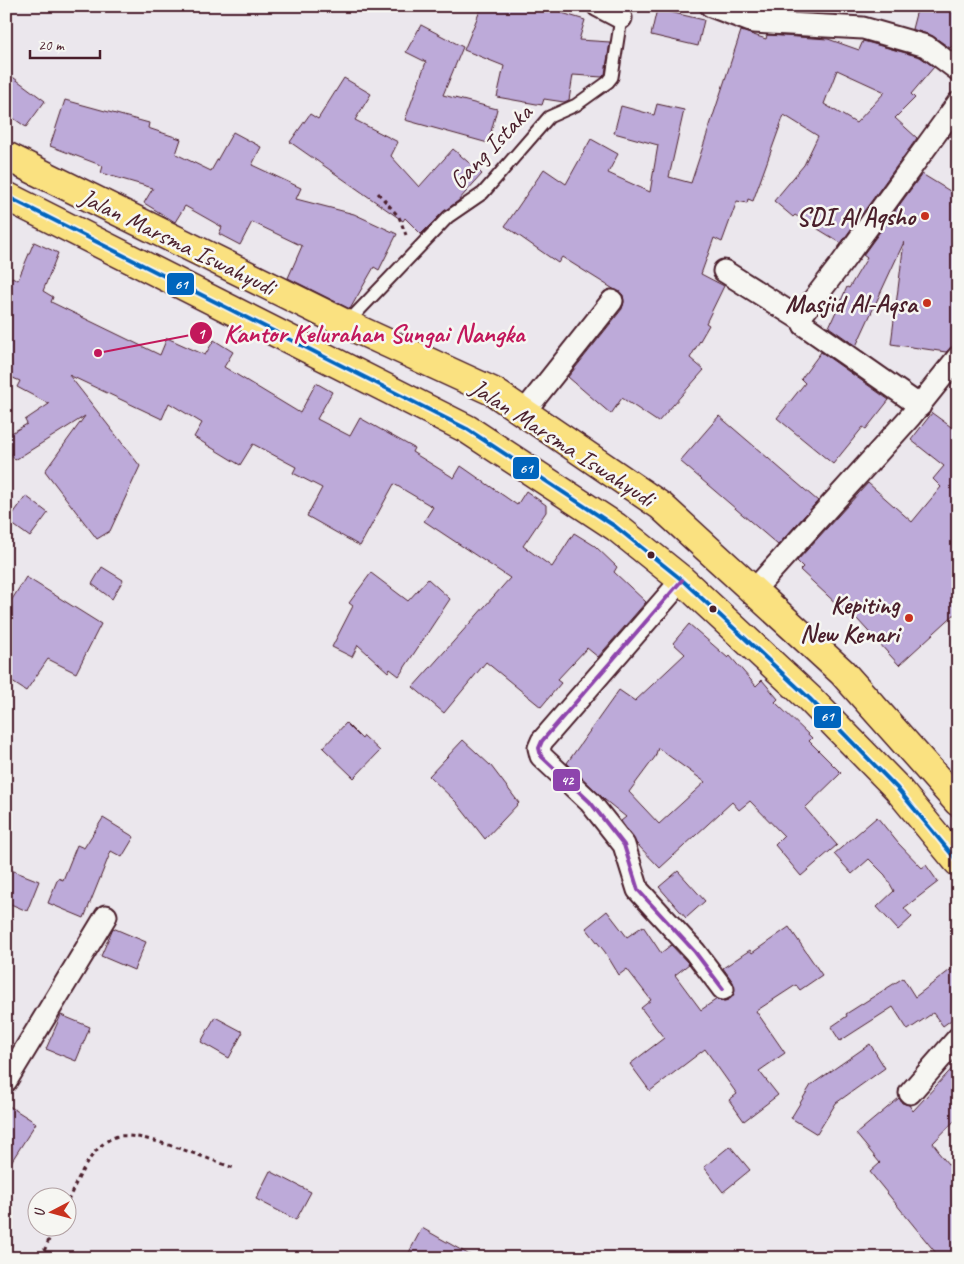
<svg xmlns="http://www.w3.org/2000/svg" width="964" height="1264" font-family="Caveat,sans-serif">
	<rect width="100%" height="100%" fill="#ebe7ed"/>
	<filter id="ink" filterUnits="userSpaceOnUse"><feTurbulence type="fractalNoise" baseFrequency=".02" numOctaves="2"/><feDisplacementMap in="SourceGraphic" scale="10" xChannelSelector="R" yChannelSelector="G"/><feConvolveMatrix kernelMatrix="1 2 1 2 8 2 1 2 1" color-interpolation-filters="sRGB"/></filter>
	<g filter="url(#ink)">
		<path fill="#bdaad9" stroke="#4a1f2b" fill-rule="evenodd" d="M482,6H564L562,13L585,20L579,40L610,42L605,74L602,77L573,75L569,100L564,102L544,99L542,105L497,97L504,66L464,50Z
			M775,6H801L799,12L773,11Z
			M918,6H958V40L950,48L933,36L912,29Z
			M657,9L704,20L698,46L651,35Z
			M421,25L463,47L443,95L497,109L488,143L405,120L426,62L406,52Z
			M741,31L766,39L767,35L828,39L859,50L863,41L920,57L934,67L911,94L915,98L895,118L917,138L841,243L795,215L793,217L774,201L804,165L818,136L784,115L753,201L748,199L747,203L737,201L722,242L714,238L701,274L724,286L706,323L709,325L690,358L704,370L658,422L622,398L611,414L568,377L622,309L624,302L623,295L562,257L558,263L505,226L544,169L566,184L591,139L618,154L608,173L650,192L658,145L614,133L621,106L654,115L657,104L684,110L669,177L691,183ZM837,70L885,92L856,123L824,104Z
			M6,72L45,101L26,127L6,113Z
			M344,78L371,94L355,120L398,142L391,156L419,187L453,149L482,174L458,201L443,212L421,234L405,218L403,221L290,142L310,114L318,119Z
			M65,100L149,123L148,128L181,139L176,154L211,171L233,132L261,147L252,165L301,188L296,199L354,214L397,234L379,270L374,267L350,309L288,278L302,246L252,222L240,245L219,234L222,227L185,206L175,222L144,203L153,188L101,173L103,166L50,146Z
			M922,174L958,196V330L956,345L946,352L891,344L904,242L856,346L829,327L847,287L849,288L867,258L863,255Z
			M34,242L58,253L43,291L53,297L51,302L160,355L167,338L205,355L214,340L233,352L224,367L300,413L316,383L332,392L317,419L350,436L360,418L414,448L412,452L454,478L461,466L517,505L526,491L546,505V512L523,546L552,567L574,533L595,546L617,567L614,572L646,602L598,657L587,648L557,680L561,683L541,707L486,662L444,713L413,687L510,578L424,521L433,507L394,484L360,546L307,516L322,488L293,473L296,467L253,444L240,465L194,437L202,423L169,403L162,419L69,375L140,466L110,531L97,539L45,471L85,416L15,460L6,446V436L27,424L25,420L49,404L17,387L20,381L6,375V290L12,277L18,280Z
			M821,352L889,400L866,429L863,427L833,464L777,418L805,383L801,379Z
			M932,413L958,432V611L899,665L857,619L855,621L800,570L803,567L797,561L868,483L912,522L941,487L933,479L944,466L911,440Z
			M719,416L818,501L778,545L680,461Z
			M26,496L48,513L30,537L8,521Z
			M102,567L123,580L112,599L92,584Z
			M371,573L408,601L428,579L450,599L399,676L390,669L388,672L358,645L352,657L332,647L353,606L349,603Z
			M26,577L101,624L76,673L48,659L26,691L6,678V609Z
			M689,624L728,658L730,656L756,686L762,680L778,699L775,702L812,738L809,741L841,773L805,808L837,845L801,876L775,845L784,836L750,801L739,810L732,802L660,868L636,843L621,821L626,817L605,800L567,763L619,690L635,701L685,654L673,643ZM658,748L705,782L659,824L629,792L655,757Z
			M346,723L362,739L364,736L380,751L354,778L323,748Z
			M463,740L491,766L519,803L485,839L456,802L429,776Z
			M877,817L898,843L922,868L926,865L938,882L904,908L912,917L898,930L877,907L894,891L885,875L869,859L852,874L834,854Z
			M103,818L134,837L122,857L111,851L84,918L48,903L58,878L63,880L77,845L84,848Z
			M6,868L39,881L27,911L6,902Z
			M678,871L705,901L686,918L659,887Z
			M607,911L627,937L643,926L661,953L671,945L689,964L675,975L701,1010L717,999L725,1001L734,994L733,982L723,968L750,950L752,953L789,927L822,975L800,990L796,985L756,1011L785,1053L759,1071L778,1095L744,1121L729,1100L737,1094L705,1049L650,1091L630,1064L664,1038L641,1008L651,1000L627,969L619,975L605,952L586,928Z
			M113,928L146,942L134,970L101,956Z
			M958,964V1015L943,1026L933,1013L908,1030L893,1007L840,1041L831,1027L847,1016L846,1014L903,978L915,997Z
			M61,1015L90,1027L76,1061L46,1049Z
			M215,1017L243,1032L229,1058L201,1042Z
			M870,1044L885,1068L836,1103L817,1134L791,1118L811,1085Z
			M958,1062V1117L933,1143L939,1151L938,1152L958,1176V1258H940L870,1172L880,1163L856,1134L899,1098L902,1103L909,1105L913,1111Z
			M6,1104L36,1123L6,1170Z
			M730,1146L750,1170L723,1192L704,1167Z
			M270,1171L311,1192L296,1220L256,1199Z
			M422,1228L475,1258H406Z"/>
		<g fill="none" stroke-linecap="round" stroke-linejoin="round">
			<defs>
				<path id="service" d="M346,324L448,217L483,193L549,117L576,105L608,82L612,77L621,18L625,6"/>
				<path id="minor" d="M598,6L621,18
					M711,6L753,22L863,28L926,46L958,70
					M724,271L800,319
					M920,406L804,325L801,316L841,264L958,103
					M524,412L612,301
					M682,580L542,741L539,748L541,756L590,802L624,845L638,890L695,952L723,989
					M754,590L910,417L958,357
					M6,1081L106,916
					M910,1093L958,1038"/>
				<path id="trunk" d="M6,156L346,324L494,392L661,506L842,672L958,802
					M6,196L467,429L616,527L682,580L810,699L897,788L958,862"/>
			</defs>
			<use href="#service" stroke="#4a1f2b" stroke-width="15"/>
			<use href="#minor" stroke="#4a1f2b" stroke-width="25"/>
			<use href="#trunk" stroke="#4a1f2b" stroke-width="31"/>
			<path stroke="#4a1f2b" stroke-width="3" stroke-dasharray="4 4" stroke-linecap="butt" d="M378,193L399,217L406,235
				M68,1201C77,1180 92,1145 115,1137C136,1129 210,1160 234,1168
				M41,1258L55,1226"/>
			<use href="#service" stroke="#f6f6f2" stroke-width="11"/>
			<use href="#minor" stroke="#f6f6f2" stroke-width="21"/>
			<use href="#trunk" stroke="#fae180" stroke-width="28"/>
			<defs>
				<path id="bus-1" d="M6,196L467,429L616,527L682,580L810,699L897,788L958,862"/>
				<path id="bus-2" d="M682,580L542,741L539,748L541,756L590,802L624,845L638,890L695,952L723,989"/>
			</defs>
			<use href="#bus-1" stroke="#f6f6f2" stroke-width="8"/>
			<use href="#bus-2" stroke="#f6f6f2" stroke-width="8"/>
			<use href="#bus-1" stroke="#0065bd" stroke-width="4"/>
			<use href="#bus-2" stroke="#8e44ad" stroke-width="4"/>
		</g>
	</g>
	<g fill="#c8321e" stroke="#f6f6f2" stroke-width="2">
		<circle cx="925" cy="216" r="5"/>
		<circle cx="927" cy="303" r="5"/>
		<circle cx="909" cy="618" r="5"/>
	</g>
	<g fill="#4a1f2b" stroke="#f6f6f2" stroke-width="2">
		<circle cx="651" cy="555" r="4.5"/>
		<circle cx="713" cy="609" r="4.5"/>
	</g>
	<g text-anchor="middle" stroke-width="5" stroke-linejoin="round" paint-order="stroke">
		<g font-size="25" fill="#4a1f2b" stroke="#f6f6f2">
			<text transform="translate(490 146) rotate(-46)" y="9">Gang Istaka</text>
			<text transform="translate(178 241) rotate(26)" y="9">Jalan Marsma Iswahyudi</text>
			<text transform="translate(563 442) rotate(33)" y="9">Jalan Marsma Iswahyudi</text>
		</g>
		<g font-size="25" font-weight="bold" fill="#4a1f2b" stroke="#f6f6f2" text-anchor="end">
			<text x="915" y="225">SDI Al Aqsho</text>
			<text x="917" y="312">Masjid Al-Aqsa</text>
			<text x="899" y="613">Kepiting<tspan x="899" dy="29">New Kenari</tspan></text>
		</g>
	</g>
	<path fill="none" stroke="#c2185b" stroke-width="2" d="M98 353L201 333"/>
	<g fill="#c2185b" stroke="#f6f6f2" stroke-width="2">
		<circle cx="98" cy="353" r="5"/>
		<circle cx="201" cy="333" r="12"/>
	</g>
	<g font-size="15" text-anchor="middle" font-weight="bold" fill="#fff">
		<text x="201" y="339">1</text>
	</g>
	<g font-size="26" text-anchor="middle" font-weight="bold" fill="#c2185b" stroke="#f6f6f2" stroke-width="5" stroke-linejoin="round" paint-order="stroke">
		<text x="374" y="342">Kantor Kelurahan Sungai Nangka</text>
	</g>
	<g stroke="#f6f6f2" stroke-width="2">
		<rect x="166" y="272" width="29" height="24" rx="5" fill="#0065bd"/>
		<rect x="512" y="456" width="28" height="24" rx="5" fill="#0065bd"/>
		<rect x="813" y="705" width="29" height="24" rx="5" fill="#0065bd"/>
		<rect x="552" y="768" width="29" height="24" rx="5" fill="#8e44ad"/>
	</g>
	<g font-size="14" text-anchor="middle" font-weight="bold" fill="#fff">
		<text x="181" y="289">61</text>
		<text x="526" y="473">61</text>
		<text x="827" y="721">61</text>
		<text x="567" y="785">42</text>
	</g>
	<rect width="964" height="1264" fill="none" stroke="#f6f6f2" stroke-width="25"/>
	<rect x="12" y="12" width="939" height="1239" fill="none" stroke="#4a1f2b" stroke-width="2" filter="url(#ink)"/>
	<g transform="translate(52 1212) rotate(264)"><circle r="24" fill="#f6f6f2" stroke="#b1a0a2"/>
	<path d="M0-4L9 19L0 12L-9 19Z" fill="#c8321e"/>
	<text y="-8" font-size="14" font-weight="bold" text-anchor="middle" fill="#4a1f2b">U</text>
	</g>
	<path d="M30 50v8h70v-8" fill="none" stroke="#4a1f2b" stroke-width="2.5"/>
	<text x="38" y="50" font-size="15" fill="#4a1f2b" stroke="#f6f6f2" stroke-width="4" paint-order="stroke">20 m</text>
</svg>
